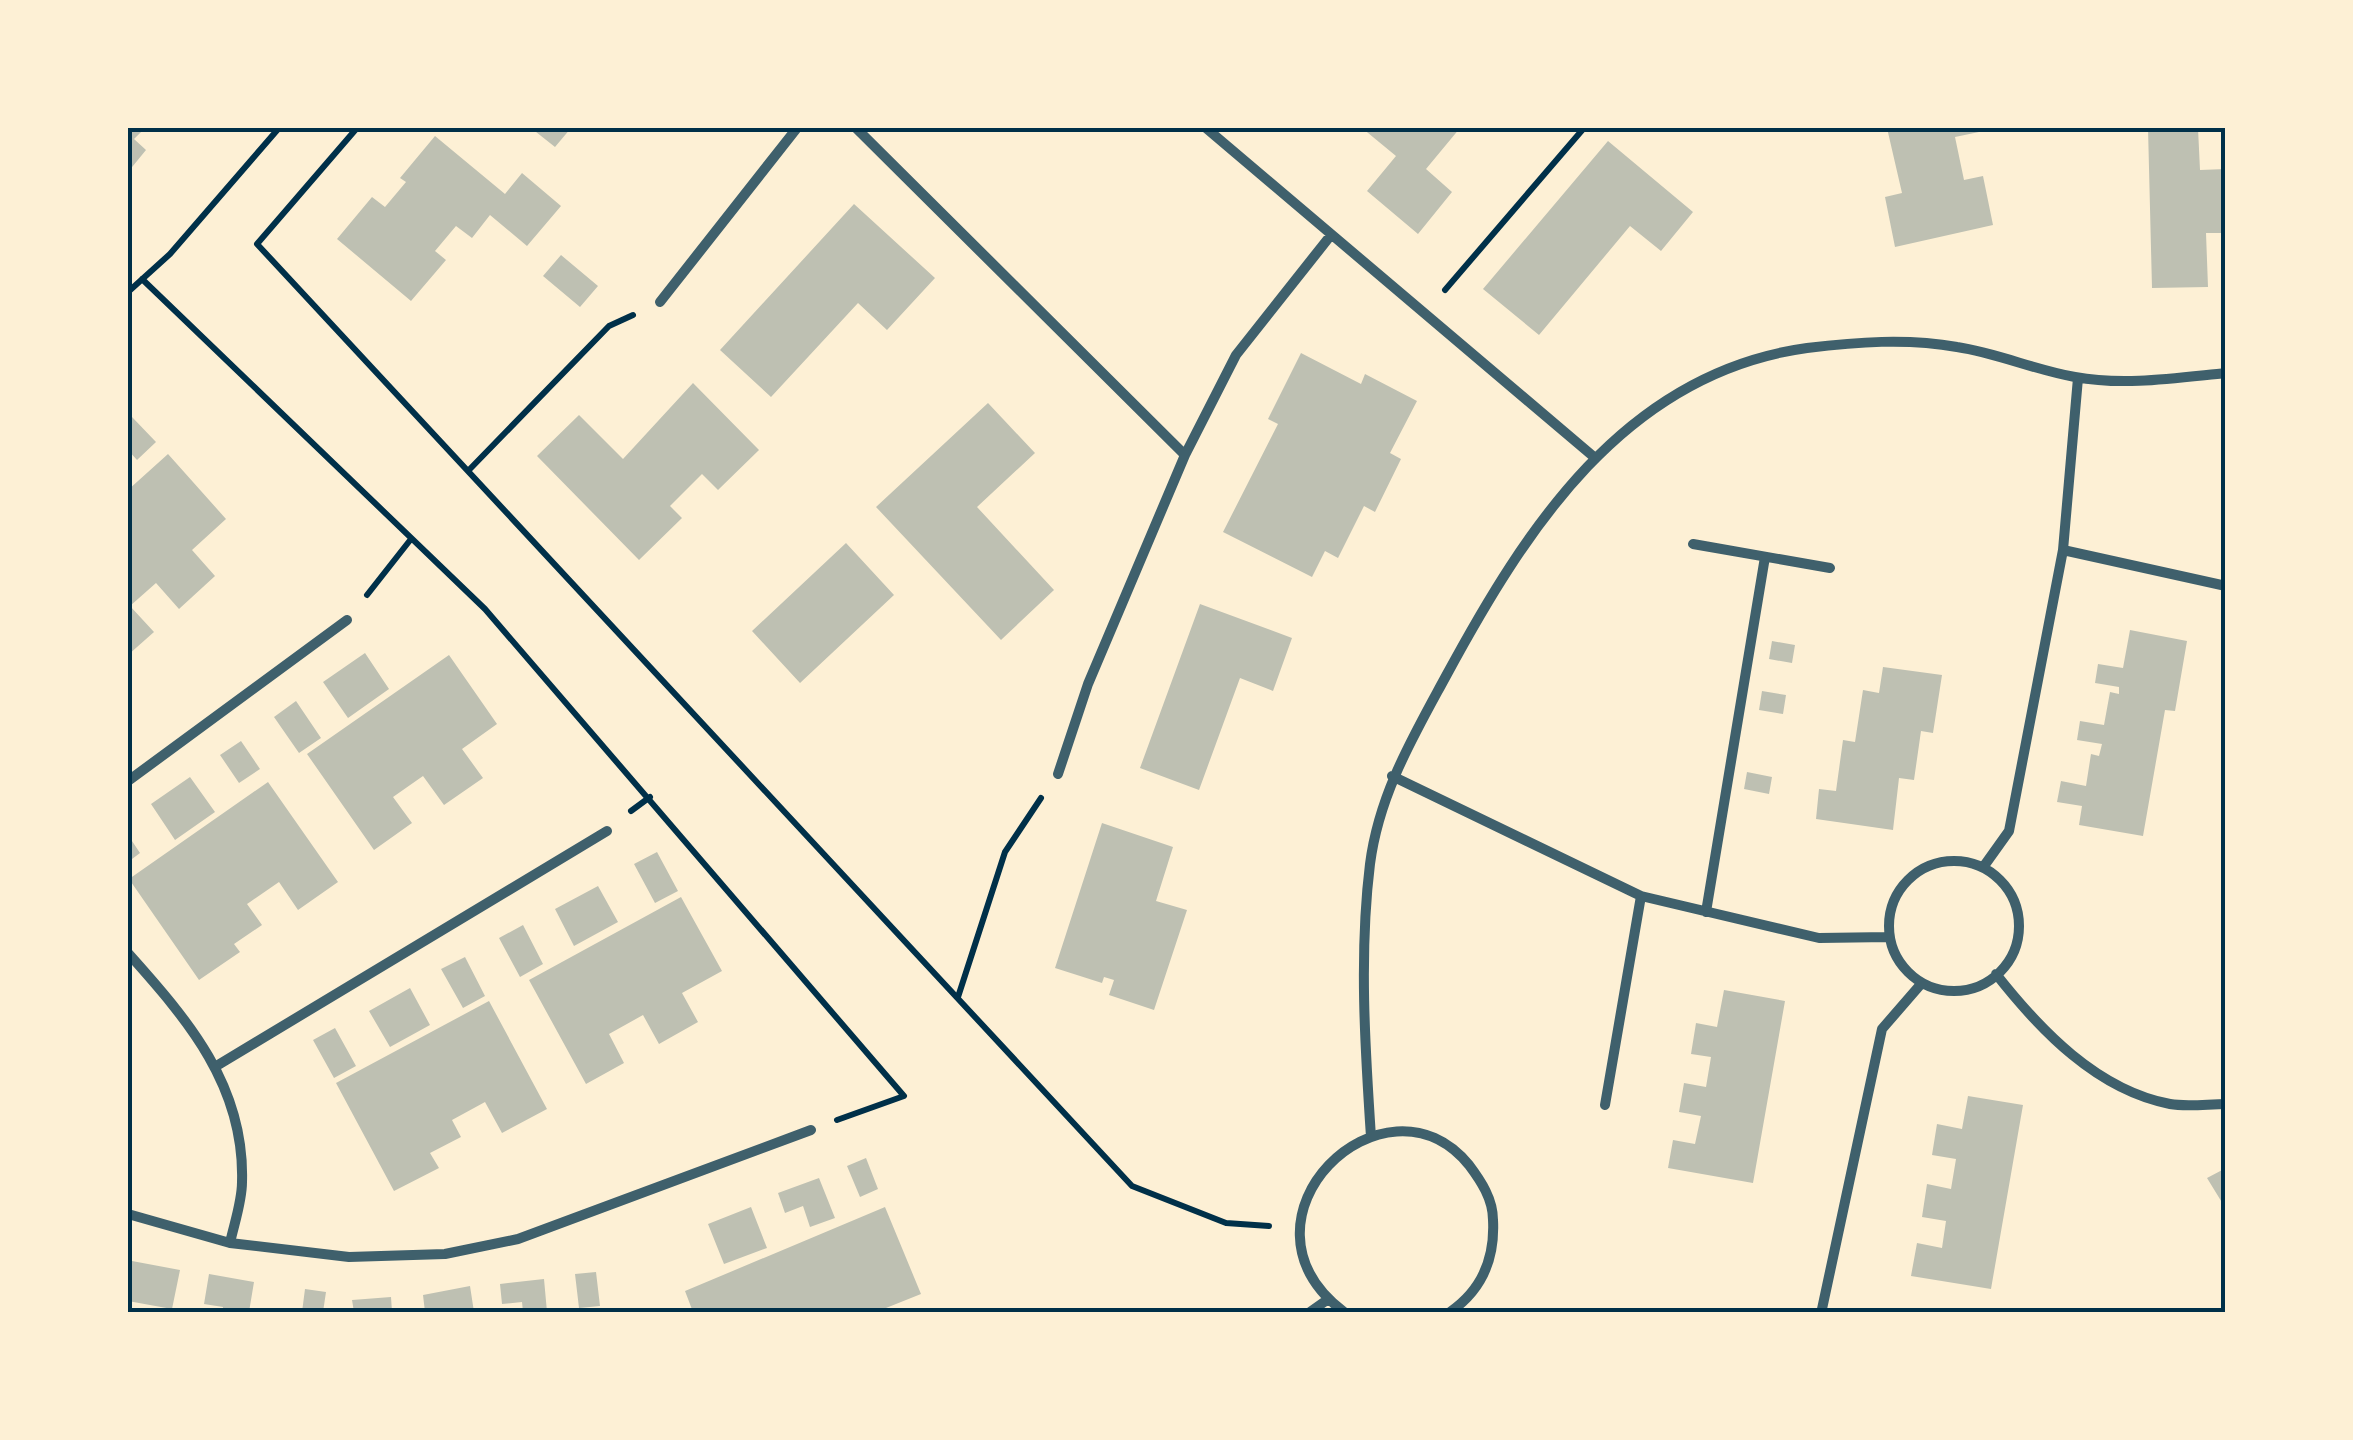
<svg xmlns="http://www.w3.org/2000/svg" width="2353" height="1440" font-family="Poppins,sans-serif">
	<rect width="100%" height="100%" fill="#fdf0d5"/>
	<path fill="#bec0b2" d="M128,128H145L134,139L146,150L128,172Z
		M531,128H571L555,147Z
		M1362,128H1460L1426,169L1452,192L1418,234L1367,191L1396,156Z
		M1887,128H1978L1979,132L1955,137L1964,180L1983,176L1993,225L1895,247L1885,197L1902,193Z
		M2148,128H2198L2200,170L2226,169V233H2206L2208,287L2152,288Z
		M435,136L505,194L522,173L561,206L527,246L490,215L472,238L456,226L435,251L446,260L411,301L337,239L372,197L385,207L406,182L400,178Z
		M1608,141L1693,212L1661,251L1630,226L1539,335L1483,289Z
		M854,204L935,278L887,330L858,303L771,397L720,350Z
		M561,255L598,286L580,307L543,276Z
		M1301,353L1361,384L1365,374L1417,401L1390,453L1401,459L1375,512L1364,506L1338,558L1325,551L1312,577L1223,532L1278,424L1268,419Z
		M693,383L759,450L718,490L702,474L670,506L682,518L639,560L537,456L579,415L623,459Z
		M988,403L1035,453L977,507L1054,590L1001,640L876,507Z
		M132,417L156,442L137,460L128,450V422Z
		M168,454L226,519L192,550L215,576L179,609L156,583L130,606L154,632L128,655V490Z
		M846,543L894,595L800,683L752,631Z
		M1200,604L1292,638L1273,691L1240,678L1199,790L1140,768Z
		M2130,630L2187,641L2175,711L2165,710L2143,836L2079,825L2082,806L2057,802L2061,781L2086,786L2091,754L2099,756L2102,744L2077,740L2080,721L2104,725L2110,692L2119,694V687L2095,683L2098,664L2123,668Z
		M1772,641L1795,645L1792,663L1769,659Z
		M365,653L389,689L348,718L323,682Z
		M449,655L497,724L462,749L483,778L444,805L423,776L393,797L412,823L374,850L307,754Z
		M1883,667L1942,675L1933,733L1921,731L1914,780L1899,778L1893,830L1816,819L1819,789L1836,791L1843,740L1855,742L1863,690L1879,693Z
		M1762,691L1786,695L1783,714L1759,710Z
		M296,701L321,738L299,753L274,717Z
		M241,741L260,769L239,783L220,755Z
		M1747,772L1772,777L1769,794L1744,789Z
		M190,777L215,812L175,840L151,804Z
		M268,782L338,882L298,910L279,882L250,902L247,904L262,925L234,944L240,952L199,980L129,879Z
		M1102,823L1173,847L1156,901L1187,910L1154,1010L1109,995L1114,980L1104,977L1102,983L1055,968Z
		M128,835L140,853L128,862Z
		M657,852L678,891L655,903L634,864Z
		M598,886L618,922L574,946L555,909Z
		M681,897L722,971L682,993L698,1022L659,1044L643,1015L609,1034L624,1063L586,1084L529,980Z
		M523,925L543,964L520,977L499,938Z
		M465,957L485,996L463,1008L441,969Z
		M410,988L430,1025L390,1047L369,1011Z
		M1724,990L1785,1001L1753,1183L1668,1168L1673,1140L1695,1144L1701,1116L1679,1112L1684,1083L1706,1087L1711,1057L1691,1054L1696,1023L1717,1027Z
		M489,1001L547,1109L502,1133L485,1102L452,1120L461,1137L430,1153L439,1168L394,1191L336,1083Z
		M335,1028L356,1066L334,1078L313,1040Z
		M1968,1096L2023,1105L1991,1289L1911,1276L1917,1243L1942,1248L1946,1221L1922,1217L1927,1184L1951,1189L1956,1159L1932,1155L1937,1124L1962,1129Z
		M866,1158L878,1189L860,1197L847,1166Z
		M2226,1168V1209L2207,1178Z
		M819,1178L835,1218L810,1227L803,1206L785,1213L778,1193Z
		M751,1207L767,1248L724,1264L708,1224Z
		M885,1207L921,1294L876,1312H693L685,1291Z
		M132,1261L180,1270L172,1309L128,1301Z
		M596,1272L600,1306L579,1308L575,1274Z
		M209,1274L254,1282L249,1312H222L223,1307L204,1304Z
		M544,1279L547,1312H523L522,1302L502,1304L500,1284Z
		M470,1286L474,1312H425L423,1295Z
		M305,1289L326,1292L323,1312H302Z
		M391,1297L392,1312H354L352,1300Z"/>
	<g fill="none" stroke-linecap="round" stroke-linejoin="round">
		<path stroke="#003049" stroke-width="6" d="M357,128L257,244L1132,1186L1226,1223L1269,1226
			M142,279L485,609L904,1096L837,1120
			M1445,290L1584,128
			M128,292L170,254L279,128
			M468,471L609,326L633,315
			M367,595L411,539
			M631,811L650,797
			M958,997L1005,852L1041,798"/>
		<path stroke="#3f606c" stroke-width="10" d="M856,128L1185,455
			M1206,128L1594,457
			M660,302L797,128
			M1693,544L1830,568
			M2063,550L2226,586
			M1058,774L1088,684L1185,455L1236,355L1331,235
			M1392,776L1641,896L1819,938L1889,937
			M128,781L347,620
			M1889 926a65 65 0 1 1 130 0a65 65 0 1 1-130 0Z
			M1984,866L2009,831L2063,550L2078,378
			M1706,912L1765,557
			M128,953C188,1020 245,1086 242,1182C242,1202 234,1224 230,1243
			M1996,974C2040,1030 2097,1090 2170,1104C2187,1107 2208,1104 2226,1104
			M218,1065L607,831
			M1605,1105L1641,896
			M1371,1137C1365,1047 1359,953 1370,864C1379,794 1413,737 1446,676C1525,530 1624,373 1807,348C1856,342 1907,338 1957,347C1997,353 2035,370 2075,377C2124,386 2176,378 2226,373
			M128,1214L230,1243L349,1257L445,1254L518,1239L811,1130
			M1822,1309L1882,1029L1921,984
			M1310,1312L1327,1300
			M1344,1312C1221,1219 1385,1062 1469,1165C1481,1181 1493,1199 1493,1220C1495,1258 1482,1290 1450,1312"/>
	</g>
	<rect width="2353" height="1440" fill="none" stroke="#fdf0d5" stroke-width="260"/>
	<rect x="130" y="130" width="2093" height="1180" fill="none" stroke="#003049" stroke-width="4"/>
</svg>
